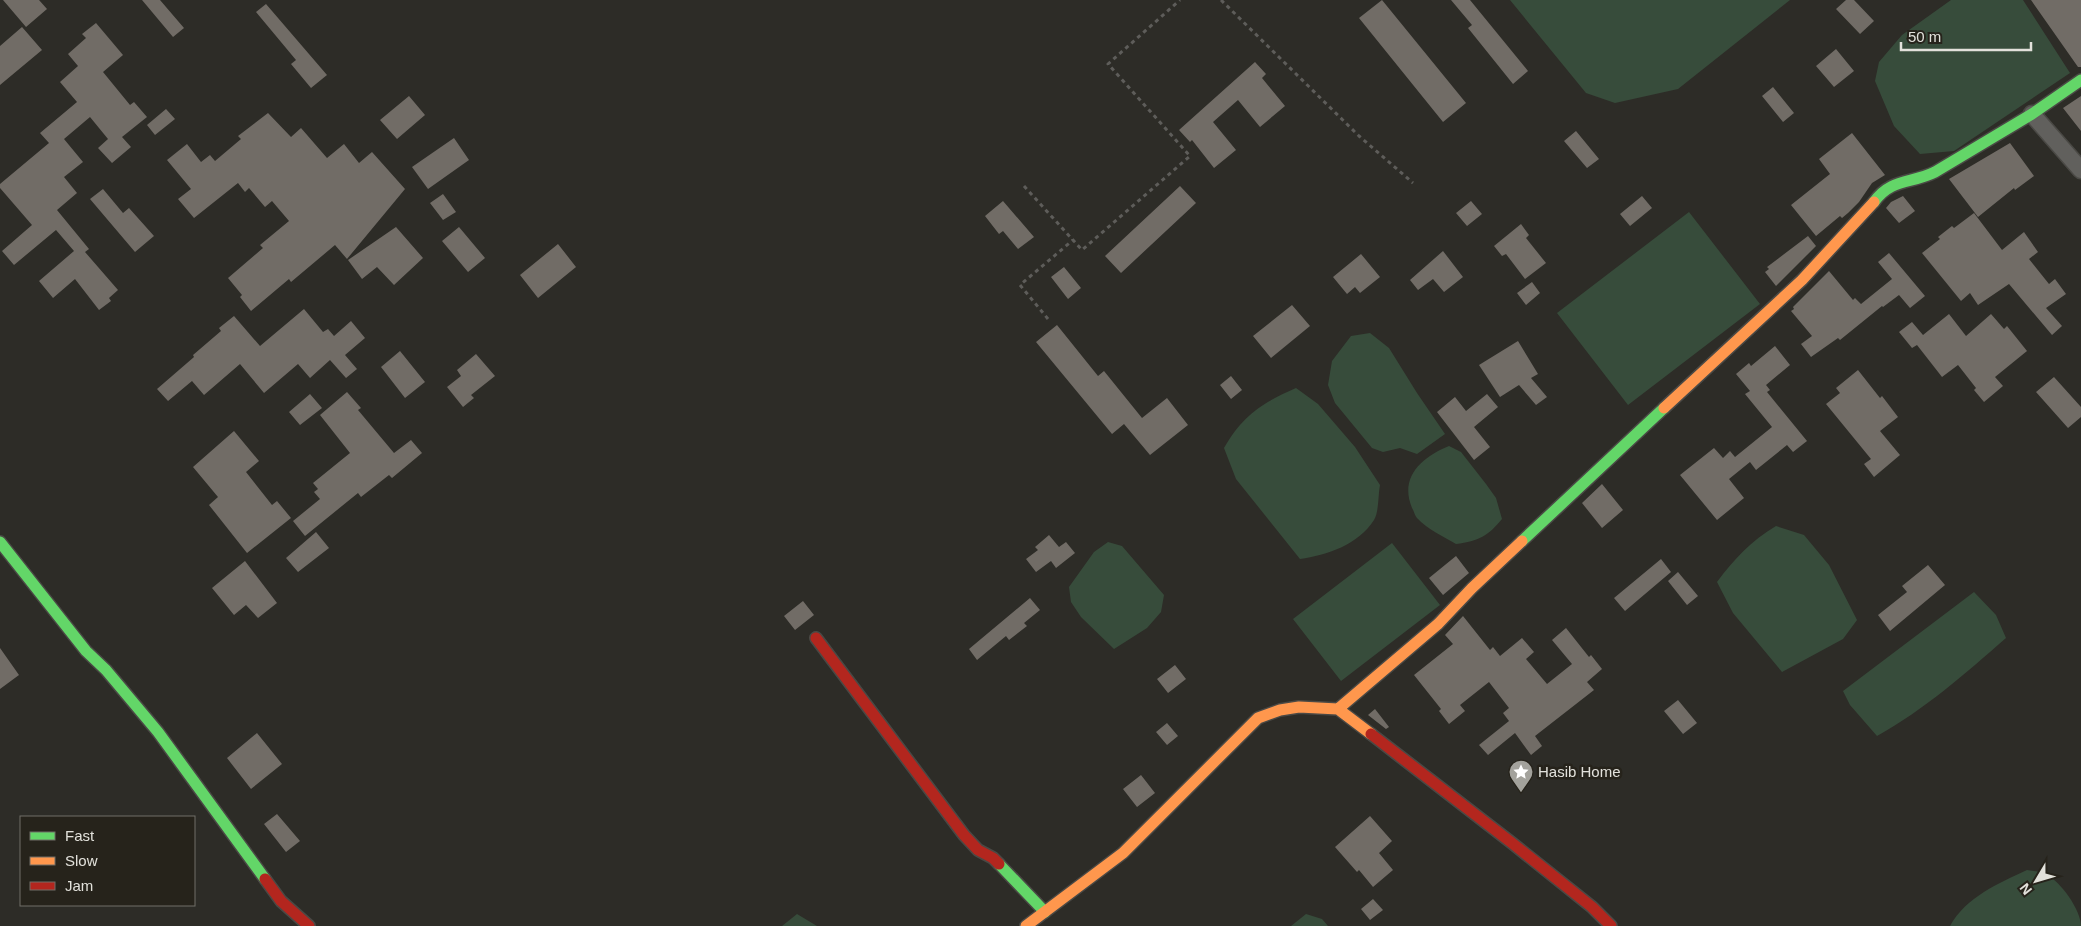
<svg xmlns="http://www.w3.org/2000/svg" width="2081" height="926" font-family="Helvetica,sans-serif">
	<rect width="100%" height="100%" fill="#2d2c27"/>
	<path fill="#374c3b" d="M1510,0H1790L1678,89L1615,103L1586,93Z
		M1951,0H2023L2070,73L1954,151L1920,154L1894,126L1875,81L1879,62L1902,35Z
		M1689,212L1760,304L1628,405L1557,313Z
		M1370,333L1389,348L1417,393L1445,434L1417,454L1400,448L1383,452L1372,448L1335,403L1328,385L1332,361L1351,336Z
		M1296,388L1318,404L1355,447L1380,485C1378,495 1379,512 1374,520C1358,545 1327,555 1300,559L1236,479L1224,448C1243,415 1262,403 1296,388Z
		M1449,446L1461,452L1486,484L1496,498L1502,519C1488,536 1479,541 1456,544C1444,537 1427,529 1417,518C1415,516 1414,511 1412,508C1399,477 1422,457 1449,446Z
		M1776,526L1804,535L1829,565L1857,620L1843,639L1782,672L1733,613L1717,582C1734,559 1751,541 1776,526Z
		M1108,542L1122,546L1164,595L1161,612L1147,628L1114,649L1081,617L1071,602L1069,587L1094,552Z
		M1392,543L1440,605L1341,681L1293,619Z
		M1974,592L1996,615L2006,638C1966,673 1924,710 1877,736L1850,705L1843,691Z
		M2027,870C2032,871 2041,871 2046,874C2061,882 2081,910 2081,926H1950C1966,897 1999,883 2027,870Z
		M797,914L817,926H782Z
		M1306,914L1322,919L1328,926H1291Z"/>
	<path fill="#716c66" d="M3,0H39L47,9L26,27Z
		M142,0H160L184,28L173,37Z
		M1382,0L1466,103L1443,122L1359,18Z
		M1451,0H1470L1528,71L1513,84L1468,28L1472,25Z
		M1846,0H1854L1874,21L1860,34L1836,9Z
		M2031,0H2081V67H2078Z
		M266,4L327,75L311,88L291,64L296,60L256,12Z
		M96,23L123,55L103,72L130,105L134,102L147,117L122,137L131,147L112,163L98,148L108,139L90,117L64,139L83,162L64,177L77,193L57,210L89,249L85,252L118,290L109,298L111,301L99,310L75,279L53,298L39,281L74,251L56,230L14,265L2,251L32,225L0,188V184L49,143L40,133L77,102L60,82L78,66L68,54L86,38L82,34Z
		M22,27L42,50L0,85V46Z
		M1836,49L1854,71L1834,87L1816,66Z
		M1255,62L1266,74L1262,78L1285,106L1260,127L1238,100L1213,122L1236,150L1214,168L1192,140L1190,142L1179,130Z
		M1773,87L1794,113L1783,122L1762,96Z
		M409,96L425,115L397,139L380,120Z
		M2081,96V131L2063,108Z
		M166,109L175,119L155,135L147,125Z
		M268,113L291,137L301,128L327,158L344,144L359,163L372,152L405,189L347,259L335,245L291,282L289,279L251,311L240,297L242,295L228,278L263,248L260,245L289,221L272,201L265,207L249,188L245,192L238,183L194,218L178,199L191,189L167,160L187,144L201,162L210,155L215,161L241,139L238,136Z
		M1576,131L1599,159L1587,168L1564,141Z
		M1852,133L1885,175L1872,183L1859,202L1848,213L1842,218L1840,216L1816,236L1791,205L1830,174L1819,159Z
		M454,138L469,160L428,189L412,167Z
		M2010,143L2034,176L2015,190L2014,188L1978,217L1949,179Z
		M1180,186L1196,203L1121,273L1105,256Z
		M103,189L123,213L129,208L154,236L135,252L90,199Z
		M443,194L456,212L443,220L430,203Z
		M1642,196L1652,208L1630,226L1620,214Z
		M1903,196L1915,211L1899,223L1886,208L1891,202Z
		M1003,201L1034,237L1018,249L1003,231L999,234L985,216Z
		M1471,201L1482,214L1467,226L1456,213Z
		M1974,213L2002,250L2024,232L2038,252L2029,259L2049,284L2055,279L2066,294L2046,308L2062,326L2052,335L2009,284L1978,305L1970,293L1961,301L1922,253L1940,239L1938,237L1952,226L1954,228Z
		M1521,224L1529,235L1526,238L1546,263L1525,279L1506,254L1502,256L1494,246Z
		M396,227L423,258L394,285L377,267L362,279L348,260Z
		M459,227L485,258L468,272L442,241Z
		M1808,236L1816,246L1776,286L1765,272L1769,269L1767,267Z
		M558,244L576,267L538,298L520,275Z
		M1443,251L1463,277L1444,292L1433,279L1418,290L1410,280Z
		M1889,253L1925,296L1910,308L1899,295L1883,307L1882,306L1840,340L1838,338L1811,357L1801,344L1812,336L1791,311L1794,309L1793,307L1829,271L1853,300L1855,298L1861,304L1892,279L1878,262Z
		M1361,254L1380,277L1360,293L1355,287L1347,294L1333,277Z
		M1064,267L1081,288L1068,299L1051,277Z
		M1532,282L1540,293L1526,305L1517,293Z
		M1292,305L1310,326L1271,358L1253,336Z
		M304,309L323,332L328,329L334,336L351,321L365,338L345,355L357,369L346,378L330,360L310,378L298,364L264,393L240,364L204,395L192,381L168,401L157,389L194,357L193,355L221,331L219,328L234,316L260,346Z
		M1949,314L1966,336L1991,314L2004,329L2007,326L2027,351L1995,377L2003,386L1984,402L1974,390L1976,388L1958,365L1942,377L1917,345L1912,348L1899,332L1912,322L1923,335Z
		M1057,325L1098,376L1104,371L1142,418L1167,398L1188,425L1150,455L1124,424L1112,434L1036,342Z
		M1518,341L1538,374L1531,378L1547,397L1536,405L1519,385L1500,397L1479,365Z
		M1775,346L1790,365L1766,385L1770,390L1767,392L1807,441L1793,452L1787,445L1756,470L1750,462L1729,479L1744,498L1717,520L1680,475L1714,448L1723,458L1730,451L1735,457L1772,427L1745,394L1750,391L1736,374L1749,363L1751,366Z
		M400,351L425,382L405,398L381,367Z
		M476,354L495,376L471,395L474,398L463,407L447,387L461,376L457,370Z
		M1858,370L1880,398L1882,396L1898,417L1880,431L1900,455L1874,477L1864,464L1871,459L1826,404L1840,393L1836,388Z
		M1231,376L1242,390L1231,399L1220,385Z
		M2054,377L2081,407V417L2068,428L2036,392Z
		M347,392L361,408L358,410L394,453L411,440L422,453L392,478L389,475L361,497L358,493L305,536L293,521L320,499L314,492L318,489L313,483L350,453L320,415Z
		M310,394L322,408L300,425L289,412Z
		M1487,394L1498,407L1474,427L1490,447L1474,460L1437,412L1455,397L1466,411Z
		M234,431L259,461L246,472L272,505L277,501L291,518L247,553L209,505L218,497L193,467Z
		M1602,484L1623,510L1602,528L1582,503Z
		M316,532L329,548L298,572L286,558Z
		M1049,535L1059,547L1066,542L1075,553L1056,568L1051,561L1036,572L1026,559L1038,550L1035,547Z
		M1456,556L1469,573L1443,595L1429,578Z
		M1661,559L1671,572L1625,611L1614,598Z
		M245,561L277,603L258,618L246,605L234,615L212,588Z
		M1928,565L1945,585L1890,631L1878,615L1907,592L1902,586Z
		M1678,572L1698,596L1687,605L1668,581Z
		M1030,598L1040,610L1024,623L1027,626L1009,640L1006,636L977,660L969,649Z
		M803,601L814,615L795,630L784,616Z
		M1463,616L1490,650L1493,647L1500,656L1522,638L1534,652L1526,659L1547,684L1572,664L1552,640L1566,628L1589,657L1591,655L1602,669L1587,682L1594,690L1535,736L1542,746L1531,755L1515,733L1488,755L1479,745L1509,721L1503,713L1509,708L1489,682L1460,705L1465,711L1449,724L1439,711L1441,709L1414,675L1453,644L1445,635Z
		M0,648L19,675L0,689Z
		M1175,665L1186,679L1168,693L1157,679Z
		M1678,700L1697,723L1683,734L1664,711Z
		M1375,709L1389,727L1386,729L1368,715Z
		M1167,723L1178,736L1167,745L1156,732Z
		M257,733L282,764L251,789L227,758Z
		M1141,775L1155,793L1137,807L1123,789Z
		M277,814L300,841L286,852L264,824Z
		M1370,816L1392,841L1379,853L1393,870L1373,887L1359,870L1357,872L1335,847Z
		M1373,899L1383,910L1370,920L1361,909Z"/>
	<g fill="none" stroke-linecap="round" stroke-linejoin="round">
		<defs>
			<path id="street" d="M2032,114L2081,170"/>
			<path id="fast" d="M1874,202C1891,178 1911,184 1935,172L2032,114L2081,80
				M1522,541L1664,408
				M0,542L86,651L106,670L158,732L265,879
				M999,864L1045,912"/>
			<path id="slow" d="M1664,408L1802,280L1874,202
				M1338,709L1438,624L1472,588L1522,541
				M1026,926L1123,853L1258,718L1280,710L1299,707L1338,709L1371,734"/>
			<path id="jam" d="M816,638L964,835L978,850L993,858L999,864
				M1371,734L1512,843L1592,907L1611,926
				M265,879L281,901L309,926"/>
		</defs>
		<use href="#street" stroke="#4a4945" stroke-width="19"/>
		<use href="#fast" stroke="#4a4945" stroke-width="14"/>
		<use href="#slow" stroke="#4a4945" stroke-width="14"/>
		<use href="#jam" stroke="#4a4945" stroke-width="14"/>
		<path stroke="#5e5d5a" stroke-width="3" stroke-dasharray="4 4" stroke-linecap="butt" d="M1221,0L1359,136L1413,183
			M1024,186L1082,250L1190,156L1108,64L1180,0
			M1048,319L1020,285L1073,240"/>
		<use href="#street" stroke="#61605d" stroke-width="16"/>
		<use href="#fast" stroke="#63d668" stroke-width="11"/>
		<use href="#slow" stroke="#ff974d" stroke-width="11"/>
		<use href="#jam" stroke="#b3261e" stroke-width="11"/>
	</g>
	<defs>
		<symbol id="sight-pin" viewBox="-11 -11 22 30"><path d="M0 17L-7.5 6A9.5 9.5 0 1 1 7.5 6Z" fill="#a3a29c" stroke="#26231b"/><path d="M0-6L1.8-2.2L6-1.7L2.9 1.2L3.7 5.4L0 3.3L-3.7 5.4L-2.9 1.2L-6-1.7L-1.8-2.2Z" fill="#fff"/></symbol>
	</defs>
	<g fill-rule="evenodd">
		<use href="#sight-pin" x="1507" y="758" width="28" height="38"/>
	</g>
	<g text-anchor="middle" stroke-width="5" stroke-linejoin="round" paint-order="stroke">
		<g font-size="15" fill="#e2e1db" stroke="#26231b" text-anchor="start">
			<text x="1538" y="777">Hasib Home</text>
		</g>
	</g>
	<rect x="20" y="816" width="175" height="90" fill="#26231b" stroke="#716f68"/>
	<rect x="30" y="832" width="25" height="8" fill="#63d668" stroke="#716f68"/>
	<text x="65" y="841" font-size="15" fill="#e2e1db">Fast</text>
	<rect x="30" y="857" width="25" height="8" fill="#ff974d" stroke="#716f68"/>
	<text x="65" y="866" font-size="15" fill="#e2e1db">Slow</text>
	<rect x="30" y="882" width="25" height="8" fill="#b3261e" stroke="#716f68"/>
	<text x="65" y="891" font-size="15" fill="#e2e1db">Jam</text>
	<g transform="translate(2036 881) rotate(232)" stroke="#26231b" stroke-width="4" paint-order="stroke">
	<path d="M0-4L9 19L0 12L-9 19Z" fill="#e2e1db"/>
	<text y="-8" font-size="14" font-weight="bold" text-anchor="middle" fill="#e2e1db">N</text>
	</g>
	<path d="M1901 42v8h130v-8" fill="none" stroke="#e2e1db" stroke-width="2.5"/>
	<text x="1908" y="42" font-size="15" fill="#e2e1db" stroke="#26231b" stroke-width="4" paint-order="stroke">50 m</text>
</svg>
